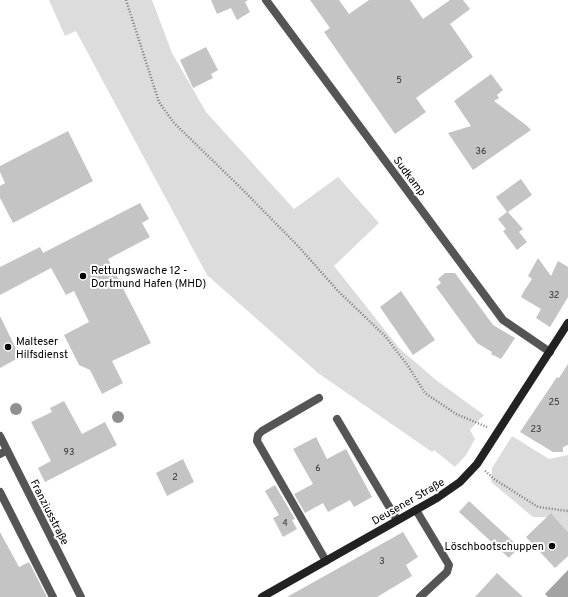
<svg xmlns="http://www.w3.org/2000/svg" width="568" height="597" font-family="Overpass,sans-serif">
	<rect width="100%" height="100%" fill="#fff"/>
	<path fill="#dcdcdc" d="M49,0H152L172,53L206,112L294,209L338,177L379,223L334,266L400,349L436,380L484,415L470,430L475,439L466,455L455,467L434,450L432,452L318,373L207,275L76,31L65,36Z
		M512,436L549,459L568,455V532L555,517H533L491,482L492,468Z"/>
	<path fill="#a3a3a3" d="M568,570V597H548L545,594Z"/>
	<path fill="#c4c4c4" d="M211,0H248L245,2L250,12L237,20L231,8L217,14Z
		M310,0H339L349,14L369,0H410L423,19L450,0H463L470,9L450,24L473,57L416,98L426,112L395,134L324,32L330,28Z
		M206,47L218,70L211,74L213,78L193,88L180,60Z
		M491,74L503,90L497,95L499,98L494,101L526,125L531,130L473,170L448,133L471,126L454,101Z
		M68,131L93,181L13,223L0,198V186L5,183L0,172V166Z
		M521,179L532,195L508,212L523,229L519,232L527,242L517,250L503,231L506,229L498,219L507,212L496,197Z
		M140,203L149,219L142,223L150,237L108,259L151,343L112,361L123,383L102,394L90,370L79,365L64,335L89,322L74,291L66,295L51,268L0,295V267L40,247L43,253Z
		M538,258L551,276L558,261L568,267V297L550,327L536,318L541,309L521,297L524,291L532,279L528,276Z
		M445,273H455L493,325L515,338L501,359L491,354L492,352L477,343L436,287L441,283L438,279Z
		M401,291L435,340L413,355L380,307Z
		M0,316L20,357L0,368Z
		M568,364V445L563,447V452H553L520,432L557,377L559,378Z
		M64,401L82,434L105,422L117,445L45,482L38,468L51,461L31,422L52,412L50,408Z
		M316,437L327,459L346,449L372,497L354,507L350,500L328,512L323,503L305,513L294,494L313,484L293,449Z
		M183,459L194,482L167,496L156,473Z
		M275,485L295,519L292,520L297,529L283,537L273,518L279,515L265,491Z
		M469,501L519,547L509,558L459,512Z
		M551,513L568,532V556L555,568L526,537Z
		M0,532L19,567L29,562L47,597H0Z
		M403,532L418,557L406,565L412,576L377,597H287Z
		M497,573L523,597H475Z"/>
	<g fill="none" stroke-linecap="round" stroke-linejoin="round">
		<path stroke="#777" stroke-width="2.5" stroke-dasharray="1 2" stroke-linecap="butt" d="M126,0L159,102L174,123L240,187L298,246L338,291L385,336L408,366L425,393L456,414L487,427
			M485,471L494,479L538,507L568,511"/>
		<path stroke="#555" stroke-width="8" d="M319,398L262,431L258,435L257,441L326,561
			M337,419L397,520
			M0,454L7,450
			M0,492L53,597
			M416,510L449,565L447,572L420,597"/>
		<path stroke="#555" stroke-width="8" d="M266,0L503,320L550,352"/>
		<path stroke="#555" stroke-width="8" d="M0,436L81,597"/>
		<path stroke="#222" stroke-width="8" d="M262,597L437,498L460,482L477,464L568,323"/>
	</g>
	<g fill="#8f8f8f">
		<circle cx="16" cy="409" r="6"/>
		<circle cx="118" cy="417" r="6"/>
	</g>
	<g fill="#000" stroke="#fff" stroke-width="1.5">
		<circle cx="83" cy="276" r="4"/>
		<circle cx="8" cy="347" r="4"/>
		<circle cx="552" cy="546" r="4"/>
	</g>
	<g text-anchor="middle" stroke-width="4" stroke-linejoin="round" paint-order="stroke">
		<g font-size="9" fill="#313131">
			<text x="399" y="83">5</text>
			<text x="481" y="154">36</text>
			<text x="554" y="298">32</text>
			<text x="554" y="405">25</text>
			<text x="536" y="432">23</text>
			<text x="69" y="455">93</text>
			<text x="318" y="471">6</text>
			<text x="175" y="480">2</text>
			<text x="285" y="526">4</text>
			<text x="382" y="564">3</text>
		</g>
		<g font-size="11" fill="#000" stroke="#fff">
			<text transform="translate(410 176) rotate(53)" y="4">Sudkamp</text>
			<text transform="translate(408 501) rotate(-30)" y="4">Deusener Straße</text>
			<text transform="translate(50 512) rotate(63)" y="4">Franziusstraße</text>
		</g>
		<g font-size="11" fill="#000" stroke="#fff" text-anchor="start">
			<text x="91" y="274">Rettungswache 12 -<tspan x="91" dy="13">Dortmund Hafen (MHD)</tspan></text>
			<text x="16" y="345">Malteser<tspan x="16" dy="13">Hilfsdienst</tspan></text>
			<text x="544" y="550" text-anchor="end">Löschbootschuppen</text>
		</g>
	</g>
</svg>
